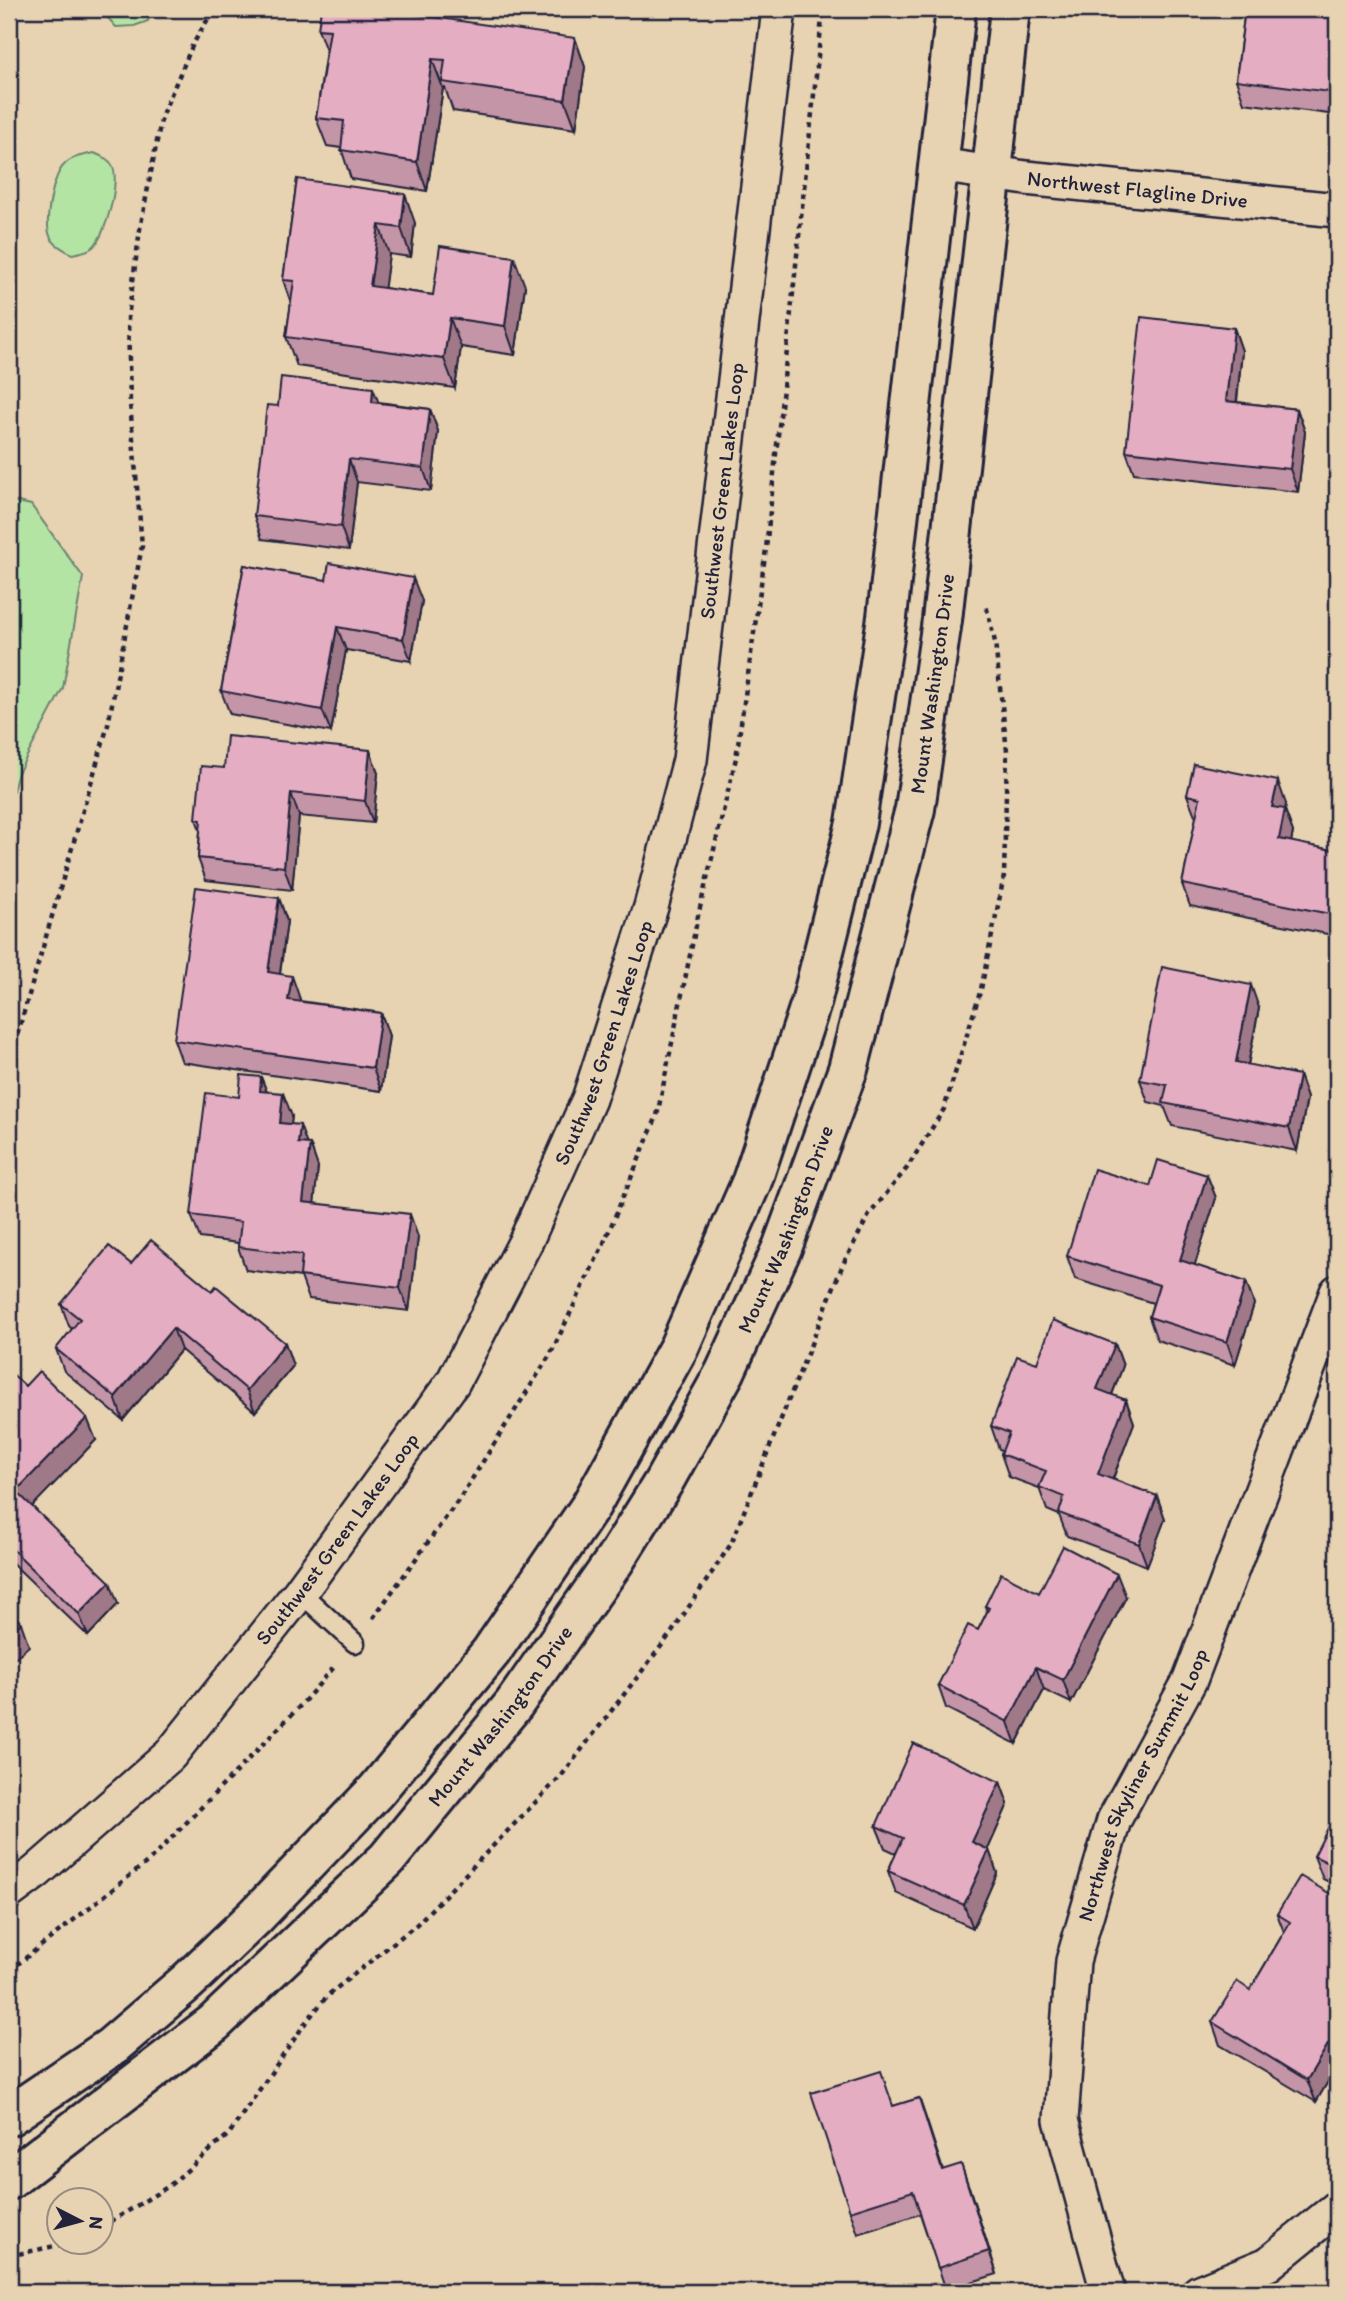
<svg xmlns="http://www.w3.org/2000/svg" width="1346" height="2301" font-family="Itim,sans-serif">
	<rect width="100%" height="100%" fill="#e7d3b2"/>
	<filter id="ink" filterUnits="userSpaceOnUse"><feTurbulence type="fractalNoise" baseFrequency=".0143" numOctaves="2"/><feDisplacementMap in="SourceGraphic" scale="14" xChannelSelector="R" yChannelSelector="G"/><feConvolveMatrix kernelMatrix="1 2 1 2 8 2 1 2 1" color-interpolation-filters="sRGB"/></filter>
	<g filter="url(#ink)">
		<path fill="#b4e4a3" stroke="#6b836f" stroke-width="2" d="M100,9H151L148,21L134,26L116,27Z
			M94,153C101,156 108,158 112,165C121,179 106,236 93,247C87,252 80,252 72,254C65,250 55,246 51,238C43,224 53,176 64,165C71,157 84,155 94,153Z
			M9,500L31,505L83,577L63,688L18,773L9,805Z"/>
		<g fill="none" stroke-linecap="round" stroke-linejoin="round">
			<defs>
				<path id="lane" d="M300,1592L355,1643"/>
				<g id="street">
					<path id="s1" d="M938,165L1026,178L1337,210"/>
					<path id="s2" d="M9,1892L36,1872L170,1755L300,1592L453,1382L526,1241L589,1099L651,907L690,760L779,9"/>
					<path id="s3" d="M1108,2292L1061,2120L1073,1961L1114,1820L1190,1680L1337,1292"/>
					<path d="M1199,2292L1268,2264L1337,2208"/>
				</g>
				<g id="secondary">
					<path d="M9,2116L111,2047L187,1982L255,1917L376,1791L491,1652L590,1507L679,1347L752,1181L811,1003L856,823L887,617L956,9"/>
					<path id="s4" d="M9,2180L214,2023L387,1859L514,1704L615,1560L663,1483L725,1372L782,1248L848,1069L915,809L942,620L1010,9"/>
				</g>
			</defs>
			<use href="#lane" stroke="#22223b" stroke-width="23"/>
			<use href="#street" stroke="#22223b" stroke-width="38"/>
			<use href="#secondary" stroke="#22223b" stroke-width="44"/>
			<path stroke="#22223b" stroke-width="4.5" stroke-dasharray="5 5" stroke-linecap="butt" d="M9,1063L108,725L142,546L130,403L128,318L140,229L162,115L193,44L214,9
				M373,1618L460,1498L550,1355L603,1245L657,1116L698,916L736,758L766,549L823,9
				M9,1971L151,1859L301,1705L335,1666
				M102,2227L169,2186L229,2134L306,2022L328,1995L416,1925L562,1775L672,1632L731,1544L843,1264L869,1215L907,1168L944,1109L981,989L1004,876L1007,751L995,642L986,605
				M9,2256L73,2242"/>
			<use href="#lane" stroke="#e7d3b2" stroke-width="18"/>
			<use href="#street" stroke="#e7d3b2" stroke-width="33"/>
			<use href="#secondary" stroke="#e7d3b2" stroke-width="38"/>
		</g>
		<path fill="#c495a7" stroke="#22223b" stroke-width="2" d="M463,9H513L511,17Z
			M1245,9H1337V115L1244,103L1236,80Z
			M318,29L575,38L585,67L576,129L453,111L445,88H443L427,191L351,179L341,148L327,146L316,118L326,51Z
			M297,179L415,223L411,257L389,254L384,288L433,295L525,286L515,355L461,347L455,388L297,366L286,337L291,303L283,280Z
			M1234,328L1242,351L1237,402L1297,409L1305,432L1298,492L1134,473L1126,451Z
			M379,402L430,409L438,431L431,491L357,482L349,550L262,539L254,516L278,406Z
			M244,565L422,601L411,661L346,650L331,732L230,714L221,691Z
			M224,768L378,773L373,823L299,816L292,890L206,880L198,858L200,830L196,819Z
			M1187,795L1286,804L1285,810L1293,832L1291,842L1337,851V936L1190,906L1182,884L1196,818Z
			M279,898L287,921L280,974L300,999V1001L381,1013L389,1036L381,1091L182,1062L174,1040Z
			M1259,1008L1248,1065L1299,1075L1307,1098L1297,1151L1172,1126L1164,1106L1148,1102L1140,1080Z
			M261,1077L267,1092L292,1116L291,1124L307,1144H310L318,1167L314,1203L418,1237L409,1311L309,1299L301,1277L246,1270L238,1247V1243L200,1238L191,1215L239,1097Z
			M1207,1175L1216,1198L1194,1265L1246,1282L1254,1304L1235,1365L1157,1340L1149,1317L1153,1303L1075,1279L1067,1256L1150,1186Z
			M131,1264L212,1291L285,1343L293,1366L255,1412L181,1350L123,1420L64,1371L56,1349L72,1329L69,1326L61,1304Z
			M1115,1344L1123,1366L1112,1395L1126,1400L1134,1423L1113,1479L1157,1496L1165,1519L1147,1566L1067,1536L1059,1515L1047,1510L1039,1488L1009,1477L1001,1454L1002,1450L999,1449L991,1426L1037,1363Z
			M9,1371L25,1386L96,1440L32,1506L118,1604L88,1636L9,1560Z
			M1039,1593L1126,1597L1071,1703L1044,1690L1016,1744L946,1708L938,1685L978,1630L987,1612L985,1606Z
			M1000,1782L1008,1804L988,1849L989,1850L997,1873L973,1928L896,1893L888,1871L896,1853L885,1848L876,1826Z
			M1337,1817V1886L1323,1879L1314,1856Z
			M1337,1898V2066L1316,2102L1220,2045L1212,2022L1250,1990L1284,1932L1277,1914Z
			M919,2098L943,2170L969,2187L997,2274L946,2290L920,2214L858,2234L850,2211L893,2106Z"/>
		<path fill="#a07988" stroke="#22223b" stroke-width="2" d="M509,9H513L511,17Z
			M1337,33V114L1329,92Z
			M575,38L585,67L576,129L565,100Z
			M432,59L443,88L427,191L417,162Z
			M405,194L415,223L411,257L401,228Z
			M379,225L389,254L381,315L370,286Z
			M514,257L525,286L515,355L505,326Z
			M450,318L461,347L455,388L444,359Z
			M1234,328L1242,351L1234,424L1226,401Z
			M373,388L382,411L372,402Z
			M430,409L438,431L431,491L423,468Z
			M1297,409L1305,432L1298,492L1290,469Z
			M349,459L357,482L349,550L341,527Z
			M413,578L422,601L411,661L403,639Z
			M337,627L346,650L331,732L322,710Z
			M370,750L378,773L373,823L365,801Z
			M1278,781L1286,804L1285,810L1293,832L1287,862L1279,839L1272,807Z
			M291,793L299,816L292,890L284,867Z
			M1337,879V934L1330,914Z
			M279,898L287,921L277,995L268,972Z
			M292,976L300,999L297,1022L288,1000Z
			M1251,985L1259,1008L1244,1085L1236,1062Z
			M381,1013L389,1036L381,1091L373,1068Z
			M1299,1075L1307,1098L1297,1151L1289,1128Z
			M261,1077L270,1100L260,1091Z
			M283,1093L292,1116L288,1145L280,1123Z
			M300,1125L308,1148L298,1143Z
			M310,1144L318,1167L312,1224L303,1202Z
			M1207,1175L1216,1198L1189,1283L1180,1260Z
			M410,1214L418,1237L409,1311L400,1288Z
			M1246,1282L1254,1304L1235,1365L1227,1342Z
			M173,1328L181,1350L123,1420L115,1397Z
			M285,1343L293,1366L255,1412L247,1390Z
			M1115,1344L1123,1366L1105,1412L1097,1389Z
			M1126,1400L1134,1423L1106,1496L1098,1474Z
			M87,1418L96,1440L25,1514L16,1491Z
			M1157,1496L1165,1519L1147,1566L1139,1544Z
			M1117,1574L1126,1597L1071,1703L1063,1680Z
			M110,1582L118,1604L88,1636L79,1614Z
			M21,1623L29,1646L9,1663V1633Z
			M1036,1667L1044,1690L1016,1744L1008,1722Z
			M1000,1782L1008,1804L981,1865L972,1842Z
			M989,1850L997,1873L973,1928L964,1905Z
			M1330,2041L1337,2060V2066L1316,2102L1307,2080Z
			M919,2098L927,2121L950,2193L942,2170Z
			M961,2164L969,2187L997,2274L989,2251Z"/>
		<path fill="#e4adc2" stroke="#22223b" stroke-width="2" d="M321,9H379L575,38L565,100L442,82L445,60L432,59L417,162L341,150L344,121L316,118L330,30L318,29Z
			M1245,9H1325L1337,10V33L1329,92L1236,80Z
			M297,179L405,194L401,228L379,225L370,286L433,295L440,246L514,257L505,326L450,318L444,359L286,337L294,281L283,280Z
			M1141,317L1234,328L1226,401L1297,409L1290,469L1126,451Z
			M281,377L373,388L372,402L430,409L423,468L349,459L341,527L254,516L267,405L278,406Z
			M329,563L413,578L403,639L337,627L322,710L221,691L244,565L326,580Z
			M227,736L370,750L365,801L291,793L284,867L198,858L201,820L196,819L201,766L224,768Z
			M1194,764L1278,781L1272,807L1285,809L1279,839L1337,851V879L1330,914L1182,884L1200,798L1187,795Z
			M196,887L279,898L268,972L292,976L288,1000L381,1013L373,1068L174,1040Z
			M1162,967L1251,985L1236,1062L1299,1075L1289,1128L1163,1103L1167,1085L1140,1080Z
			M241,1075L261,1077L260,1091L283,1093L280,1123L300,1125L298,1143L310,1144L303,1202L410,1214L400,1288L300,1276L302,1255L238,1247L241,1222L191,1215L206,1093L239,1097Z
			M1158,1160L1207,1175L1180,1260L1246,1282L1227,1342L1149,1317L1159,1285L1067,1256L1094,1169L1150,1186Z
			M151,1240L212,1291L216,1286L285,1343L247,1390L173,1328L115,1397L56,1349L80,1319L61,1304L109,1246L131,1264Z
			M1053,1320L1115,1344L1097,1389L1126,1400L1098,1474L1157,1496L1139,1544L1059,1513L1064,1497L1039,1487L1046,1471L1001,1454L1009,1433L991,1426L1017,1356L1037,1363Z
			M9,1371L25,1386L39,1371L87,1418L16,1491L110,1582L79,1614L9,1546Z
			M1063,1546L1117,1574L1063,1680L1036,1667L1008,1722L938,1685L968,1625L978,1630L989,1608L985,1606L1001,1573L1039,1593Z
			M9,1609L21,1623L9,1633Z
			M913,1743L1000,1782L972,1842L989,1850L964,1905L888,1871L903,1838L876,1826Z
			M1334,1816L1337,1817V1867L1314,1856Z
			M1300,1876L1337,1898V2045L1330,2041L1307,2080L1212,2022L1237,1981L1250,1990L1290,1922L1277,1914Z
			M881,2071L893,2106L919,2098L942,2170L961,2164L989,2251L938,2268L913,2191L850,2211L811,2093Z"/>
	</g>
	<g text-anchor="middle" stroke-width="6" stroke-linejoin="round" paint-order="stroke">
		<g font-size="21" fill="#22223b" stroke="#e7d3b2">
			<text dy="7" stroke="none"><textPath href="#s1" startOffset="201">Northwest Flagline Drive</textPath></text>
			<text dy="7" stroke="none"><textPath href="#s2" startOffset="1619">Southwest Green Lakes Loop</textPath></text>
			<text dy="7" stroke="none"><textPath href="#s4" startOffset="1813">Mount Washington Drive</textPath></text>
			<text dy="7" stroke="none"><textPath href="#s2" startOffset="1052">Southwest Green Lakes Loop</textPath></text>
			<text dy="7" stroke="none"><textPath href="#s4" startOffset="1246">Mount Washington Drive</textPath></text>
			<text dy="7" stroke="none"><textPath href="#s2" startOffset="485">Southwest Green Lakes Loop</textPath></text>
			<text dy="7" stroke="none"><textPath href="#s4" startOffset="679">Mount Washington Drive</textPath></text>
			<text dy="7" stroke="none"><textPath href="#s3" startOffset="528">Northwest Skyliner Summit Loop</textPath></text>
		</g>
	</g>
	<rect width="1346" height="2301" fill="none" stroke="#e7d3b2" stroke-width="35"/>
	<rect x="18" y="18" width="1311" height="2266" fill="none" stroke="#22223b" stroke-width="2.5" filter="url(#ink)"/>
	<g transform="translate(80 2221) rotate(96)"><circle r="33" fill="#e7d3b2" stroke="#988c82" stroke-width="2"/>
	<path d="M0-5L12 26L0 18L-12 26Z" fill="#22223b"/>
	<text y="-10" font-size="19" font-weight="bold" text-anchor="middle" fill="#22223b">N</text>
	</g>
</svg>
